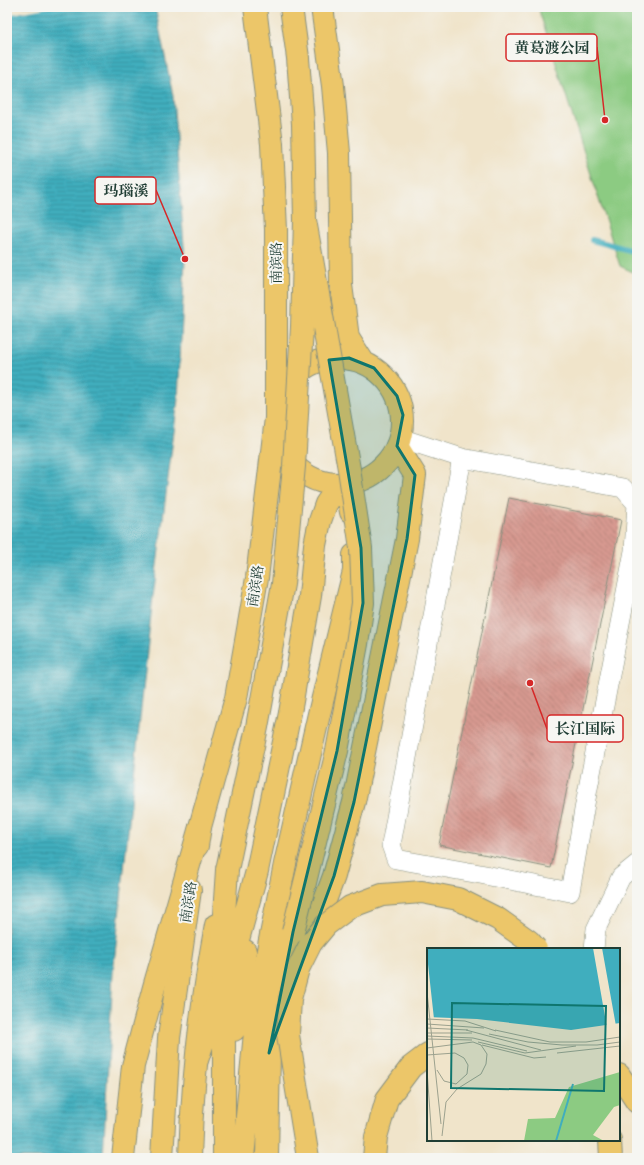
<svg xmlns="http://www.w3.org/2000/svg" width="644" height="1165" font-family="'Sorts Mill Goudy','Noto Serif SC',serif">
	<defs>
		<pattern id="water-rules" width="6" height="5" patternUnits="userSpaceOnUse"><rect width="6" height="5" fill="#40aebe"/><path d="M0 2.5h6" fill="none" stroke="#358f9b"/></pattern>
		<pattern id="building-back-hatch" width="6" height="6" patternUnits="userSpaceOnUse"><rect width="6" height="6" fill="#d79990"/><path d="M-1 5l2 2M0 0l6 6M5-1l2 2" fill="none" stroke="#ae7e76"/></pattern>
	</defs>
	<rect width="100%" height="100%" fill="#f6f6f2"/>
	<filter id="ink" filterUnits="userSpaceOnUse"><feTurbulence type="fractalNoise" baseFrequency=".025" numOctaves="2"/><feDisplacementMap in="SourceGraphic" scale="8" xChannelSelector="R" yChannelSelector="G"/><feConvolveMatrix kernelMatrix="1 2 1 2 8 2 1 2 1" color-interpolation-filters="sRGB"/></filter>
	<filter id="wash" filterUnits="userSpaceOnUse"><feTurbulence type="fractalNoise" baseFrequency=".012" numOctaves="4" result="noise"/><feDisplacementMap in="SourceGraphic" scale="16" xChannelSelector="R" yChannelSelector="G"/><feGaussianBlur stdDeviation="0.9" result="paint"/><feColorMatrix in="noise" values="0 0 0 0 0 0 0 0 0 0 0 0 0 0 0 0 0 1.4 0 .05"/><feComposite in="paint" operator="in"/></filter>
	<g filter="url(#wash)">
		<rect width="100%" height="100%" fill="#f0e4ca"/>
		<path fill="#8ccb82" stroke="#56845b" d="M538,7H637V274L620,266Z"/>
		<path fill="url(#water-rules)" stroke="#307679" d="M7,7H155L173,96L185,259L178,399L152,605L113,973L103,1158H7Z"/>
		<path fill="#f0e4ca" d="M7,7H50L7,15Z"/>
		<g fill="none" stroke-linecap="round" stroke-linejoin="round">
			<path stroke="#40aebe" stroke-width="6" d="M592,240L637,252"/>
		</g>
		<g id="blocks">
			<path fill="url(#building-back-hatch)" d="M509,498L621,520L551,868L439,845Z"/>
		</g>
	</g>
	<g filter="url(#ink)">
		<use href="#blocks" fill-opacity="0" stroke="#88907f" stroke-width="1"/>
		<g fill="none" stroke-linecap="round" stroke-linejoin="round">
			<defs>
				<path id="minor" d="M400,438L462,458L623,488L637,504L634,551L585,804L570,892L480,874L396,859L391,845L462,458
					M594,949L596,929L621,877L637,864"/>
				<path id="major" d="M322,7L333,86L339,153L341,285L348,338L364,363
					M276 421a63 63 0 1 1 126 0a63 63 0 1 1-126 0Z
					M197,846L200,827L236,698L257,578L276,418V230L272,144L255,7
					M162,1158L169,1038L190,890
					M190,1158C192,1082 202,1000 216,925"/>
				<path id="highway" d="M309,944L334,876L354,802L407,539L415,475L397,446
					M234,1030L245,951
					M269,1053L288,1003
					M197,1060L236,947L257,871L290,713L310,596L315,545L320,521L326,504L339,485L348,496L351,512
					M619,1075L637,1102
					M610,1140L611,1158
					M123,1158L133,1066L154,987L200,827
					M224,1158V1045L222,944L227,870
					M243,1158L258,1001L285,864L319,714L354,571V555
					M267,1158L269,1053L293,932
					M374,1158L376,1137L387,1099L411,1067L428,1054"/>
			</defs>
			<use href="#minor" stroke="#88907f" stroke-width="20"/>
			<use href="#major" stroke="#88907f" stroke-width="24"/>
			<use href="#highway" stroke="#88907f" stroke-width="24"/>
			<use href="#minor" stroke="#fff" stroke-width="19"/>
			<use href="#major" stroke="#ecc669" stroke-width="22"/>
			<use href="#highway" stroke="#ecc669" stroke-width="22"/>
			<defs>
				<path id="major-bridge" d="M227,870L257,727L283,584L294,466L302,327L305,220L303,124L298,58L291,7"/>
				<path id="highway-bridge" d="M293,932L337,751L357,644L363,603L361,548L349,469L305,220
					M308,1158L288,1035L290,999L298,969L311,943L326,925L350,907L382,895L422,892L458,899L498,919L529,941L536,949"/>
			</defs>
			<use href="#major-bridge" stroke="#88907f" stroke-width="24" stroke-linecap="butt"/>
			<use href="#highway-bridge" stroke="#88907f" stroke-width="24" stroke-linecap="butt"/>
			<use href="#major-bridge" stroke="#ecc669" stroke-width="22"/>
			<use href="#highway-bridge" stroke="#ecc669" stroke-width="22"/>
		</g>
	</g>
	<path fill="#0f766e" fill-opacity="0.2" stroke="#0f766e" stroke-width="3" stroke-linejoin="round" d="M349,358L374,368L397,396L403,415L397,446L415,475L407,539L354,802L334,876L269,1053L293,932L337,751L363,603L361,548L329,360Z"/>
	<g text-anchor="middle" stroke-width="4" stroke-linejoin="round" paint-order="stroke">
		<g font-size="14" fill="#1f3d34" stroke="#f6f6f2">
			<text transform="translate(276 263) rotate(-90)" y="5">南滨路</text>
			<text transform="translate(255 586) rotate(-81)" y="5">南滨路</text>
			<text transform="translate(188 902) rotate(-81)" y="5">南滨路</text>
		</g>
	</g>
	<g transform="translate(427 948)">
		<rect width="193" height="193" fill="#f0e4ca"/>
		<path d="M193,124V157L187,159L166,187L177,193H97L101,171L128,170L142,139Z" fill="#8ccb82"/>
		<path d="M0,0H193V75L144,82L50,71L0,69Z" fill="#40aebe"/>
		<path d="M166,0H175L189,78L180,80ZM0,7L7,71H0Z" fill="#f0e4ca"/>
		<path fill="none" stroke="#40aebe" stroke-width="2" d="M129,193L146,136"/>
		<path fill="none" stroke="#9ca18e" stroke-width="1" d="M0,44L14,176M0,71L38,73L69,83M0,76L57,80M0,80L41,82M39,82L114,102M68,82L123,94H159L193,89M0,85H45M62,86L101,94L135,97H170L193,94M0,88L46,90L100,103M0,91L45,92M51,94L98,105L149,98M55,97L107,110L119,109M0,100L46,94L54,97L60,106L59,116L54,126L30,141L19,154L15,188M130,105L193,98M0,107L28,105L37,110L41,117L40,126L29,136L17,133L10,122M0,122L5,193"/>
		<path fill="#0f766e" fill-opacity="0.15" stroke="#0f766e" stroke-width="2" d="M25,55L179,58L177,143L24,140Z"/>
		<rect width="193" height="193" fill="none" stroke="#1f3d34" stroke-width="2"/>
	</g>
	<path fill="none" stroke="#d62828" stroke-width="1.5" d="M605 120L597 47M185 259L156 190M530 683L547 729"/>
	<g fill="#d62828" stroke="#f6f6f2" stroke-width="1.5">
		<circle cx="605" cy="120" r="4"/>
		<circle cx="185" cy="259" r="4"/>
		<circle cx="530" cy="683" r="4"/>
	</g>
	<g fill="#f6f6f2" stroke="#d62828" stroke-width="1.5">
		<rect x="506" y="34" width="91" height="27" rx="4"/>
		<rect x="95" y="177" width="61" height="27" rx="4"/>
		<rect x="547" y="715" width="76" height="27" rx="4"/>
	</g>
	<g font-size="15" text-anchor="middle" font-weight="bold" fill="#1f3d34">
		<text x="552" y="53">黄葛渡公园</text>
		<text x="126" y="196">玛瑙溪</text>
		<text x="585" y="734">长江国际</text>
	</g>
	<rect width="644" height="1165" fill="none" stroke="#f6f6f2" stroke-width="24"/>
</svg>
